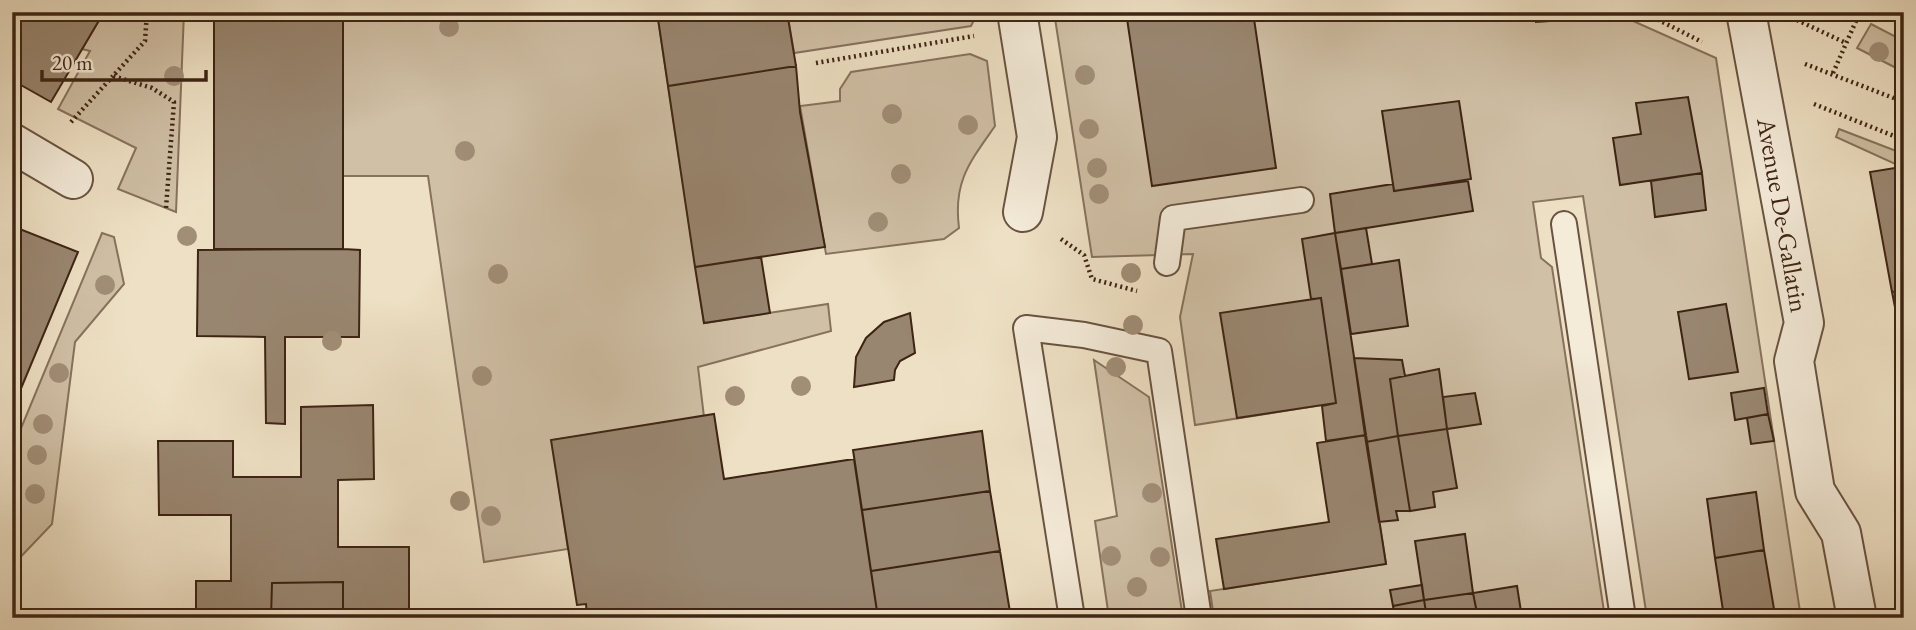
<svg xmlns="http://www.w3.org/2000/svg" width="1916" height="630" font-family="'EB Garamond',serif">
	<rect width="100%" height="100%" fill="#eee0c4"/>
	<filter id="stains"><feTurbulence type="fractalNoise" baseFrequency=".00286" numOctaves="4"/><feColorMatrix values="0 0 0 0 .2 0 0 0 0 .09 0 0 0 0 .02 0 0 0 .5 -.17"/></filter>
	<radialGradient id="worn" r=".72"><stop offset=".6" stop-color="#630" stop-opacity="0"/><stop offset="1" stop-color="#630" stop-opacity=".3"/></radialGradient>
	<path fill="#d0c0a6" stroke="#86725d" stroke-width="2" d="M93,12H184L176,212L118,189L136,148L58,109L90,51L82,49L101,17Z
		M343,12H657L704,323L828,304L831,331L698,367L704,417L552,440L568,549L484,562L428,176H343Z
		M787,12H978L971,26L794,53Z
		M1054,12H1613L1716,58L1801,618H1647L1583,196L1533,202L1541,258L1552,267L1605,618H1214L1210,591L1386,564L1360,399L1195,425L1180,317L1193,254L1092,257Z
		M1871,24L1904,41V72L1857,48Z
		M970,54L987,61L995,126C970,162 953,181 959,228L944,239L826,254L800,106L840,101V89L851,72Z
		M1839,129L1904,154V168L1836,137Z
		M102,233L114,237L124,284L75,342L52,524L12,566V450Z
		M1094,360L1149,397L1183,618H1109L1095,521L1117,516Z"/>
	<path fill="#998670" stroke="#3d2414" stroke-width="2" d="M12,12H93L101,17L51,102L12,80Z
		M214,12H343V249H214Z
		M657,12H787L796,66L668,86Z
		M1126,12H1253L1276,168L1152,186Z
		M1535,12H1563L1564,20L1536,22Z
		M796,66L800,112L825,247L695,267L668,86Z
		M1688,97L1702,173L1620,185L1613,138L1641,134L1636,103Z
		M1459,101L1471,179L1394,191L1382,111Z
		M1901,167L1904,168V290L1892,292L1870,172Z
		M1702,173L1706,210L1655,217L1651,181Z
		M1468,181L1473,211L1335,233L1330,194L1393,184L1394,191Z
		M12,226L78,252L12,410Z
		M1366,228L1372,264L1341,269L1335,233Z
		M1335,233L1366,435L1326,441L1322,406L1336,403L1321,298L1311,299L1302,239Z
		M343,249L360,250L359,337H285V424L266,423L265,337L197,336L198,250Z
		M761,257L770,313L704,323L695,267Z
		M1399,260L1408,326L1351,334L1341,269Z
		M1904,290V353L1892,292Z
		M1321,298L1336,403L1237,418L1220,313Z
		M1726,304L1738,372L1689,379L1678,312Z
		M910,313L915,353L900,361L895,370L894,380L854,387L856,357L866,338L884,322Z
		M1354,358L1402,360L1405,376L1390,379L1398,436L1366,442Z
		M1439,369L1447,429L1398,436L1390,379Z
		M1764,388L1768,414L1735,420L1731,393Z
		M1475,393L1481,424L1447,429L1443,397Z
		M373,405L374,479L338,480V547H409V618H343V582L272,583L271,618H196V581H231V515H159L158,441H233V477H301V407Z
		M714,414L724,479L854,459L878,618H594L587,616L586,604L577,605L551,440Z
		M1768,414L1774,441L1751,444L1747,418Z
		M1447,429L1457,488L1433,492L1435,507L1410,511L1398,436Z
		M982,431L990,491L862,510L853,450Z
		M1366,435L1386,564L1224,589L1216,539L1329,522L1317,443Z
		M1398,436L1410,511H1396L1398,520L1379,522L1366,442Z
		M990,491L1000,551L871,571L862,510Z
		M1756,492L1764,550L1715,558L1707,499Z
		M1465,534L1473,593L1424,600L1415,541Z
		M1764,550L1774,609L1724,617L1715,558Z
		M1000,551L1010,612L971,618H878L871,571Z
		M343,582V618H271L272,583Z
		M1422,585L1424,600L1393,606L1390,590Z
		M1517,586L1522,618H1478L1473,593Z
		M1473,593L1478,618H1427L1424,600Z
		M1424,600L1427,618H1395L1393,606Z"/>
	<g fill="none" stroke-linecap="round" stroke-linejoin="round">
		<defs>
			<path id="lane" d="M1564,224L1623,618
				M1167,263L1173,218L1301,200
				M1072,618L1026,328L1084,335L1159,351L1199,618"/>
			<path id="street" d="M1017,12L1037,137L1023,212
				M1746,12L1804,323L1794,361L1815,491L1841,533L1857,618
				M12,143L73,179"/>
		</defs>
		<use href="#lane" stroke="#695340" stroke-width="28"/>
		<use href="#street" stroke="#695340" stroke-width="42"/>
		<path stroke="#3d2414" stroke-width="4.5" stroke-dasharray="2 3.5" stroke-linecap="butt" d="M147,12L145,41L113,76L152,88L174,102L166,208
			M1643,12L1702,42
			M1797,20L1846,43
			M816,63L974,36
			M1805,64L1904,102
			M1833,73L1860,12
			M1814,104L1904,140
			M71,122L113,76
			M1061,239L1084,255L1092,279L1137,291"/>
		<use href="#lane" stroke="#f4ebd9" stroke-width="24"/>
		<use href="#street" stroke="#f4ebd9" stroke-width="38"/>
	</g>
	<g fill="#a18e77">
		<circle cx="449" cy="27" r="10"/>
		<circle cx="1879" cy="52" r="10"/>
		<circle cx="1085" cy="75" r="10"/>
		<circle cx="174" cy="76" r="10"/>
		<circle cx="892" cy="114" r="10"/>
		<circle cx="968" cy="125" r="10"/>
		<circle cx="1089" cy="129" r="10"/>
		<circle cx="465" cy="151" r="10"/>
		<circle cx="1097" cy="168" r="10"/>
		<circle cx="901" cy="174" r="10"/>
		<circle cx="1099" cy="194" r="10"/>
		<circle cx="878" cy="222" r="10"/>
		<circle cx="187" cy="236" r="10"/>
		<circle cx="1131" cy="273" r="10"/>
		<circle cx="498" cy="274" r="10"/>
		<circle cx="105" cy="285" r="10"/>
		<circle cx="1133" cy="325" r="10"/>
		<circle cx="332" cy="341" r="10"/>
		<circle cx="1116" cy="367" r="10"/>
		<circle cx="59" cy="373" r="10"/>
		<circle cx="482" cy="376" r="10"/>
		<circle cx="801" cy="386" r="10"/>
		<circle cx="735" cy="396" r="10"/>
		<circle cx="43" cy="424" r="10"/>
		<circle cx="37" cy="455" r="10"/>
		<circle cx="1152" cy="493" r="10"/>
		<circle cx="35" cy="494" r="10"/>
		<circle cx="460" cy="501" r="10"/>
		<circle cx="491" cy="516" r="10"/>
		<circle cx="1111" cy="556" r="10"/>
		<circle cx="1160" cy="557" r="10"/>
		<circle cx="1137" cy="587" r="10"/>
	</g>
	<g text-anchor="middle" stroke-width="7" stroke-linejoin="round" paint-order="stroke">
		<g font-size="26" fill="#3d2414" stroke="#f4ebd9">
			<text transform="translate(1783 215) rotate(80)" y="9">Avenue De-Gallatin</text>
		</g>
	</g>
	<rect width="1916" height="630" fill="none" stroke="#eee0c4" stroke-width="42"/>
	<rect x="14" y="14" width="1888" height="602" fill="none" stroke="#3d2414" stroke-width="3.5"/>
	<rect x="21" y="21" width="1874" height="588" fill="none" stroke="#3d2414" stroke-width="2"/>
	<path d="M42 70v10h164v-10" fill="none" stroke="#3d2414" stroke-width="3.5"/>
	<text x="52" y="70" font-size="21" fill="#3d2414" stroke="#f4ebd9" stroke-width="5" paint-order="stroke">20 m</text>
	<rect width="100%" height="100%" filter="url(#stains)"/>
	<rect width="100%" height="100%" fill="url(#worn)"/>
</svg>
